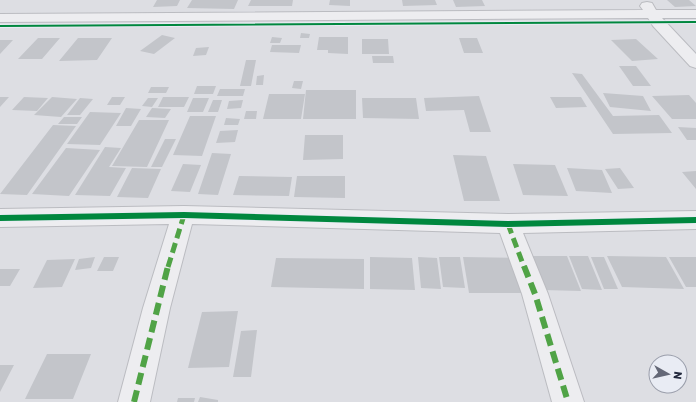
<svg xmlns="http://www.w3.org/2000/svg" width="696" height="402" font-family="Rubik,sans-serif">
	<rect width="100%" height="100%" fill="#dddee3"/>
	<path fill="#c3c5ca" d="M157,0H180L177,6L153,7Z
		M192,0H238L234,9L187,8Z
		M251,0H293L292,6H248Z
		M330,0H350V6L329,5Z
		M402,0H435L437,5L403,6Z
		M453,0H482L485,6L456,7Z
		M667,0H689L696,6L675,7Z
		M301,33L310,34L309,38H300Z
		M162,35L175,38L154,54L140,51Z
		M272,37L282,38L280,43H270Z
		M319,37H348V54L328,53V50H317Z
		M38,38H60L42,59H18Z
		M78,38H112L97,60L59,61Z
		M459,38H477L483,53H464Z
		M362,39H388L389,54H362Z
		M636,39L658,59L632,61L611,40Z
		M0,40H13L0,54Z
		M272,45H301L299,53L270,52Z
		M209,47L206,55L193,56L196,48Z
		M372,56H393L394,63H373Z
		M246,60H256L251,86H240Z
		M619,66H636L651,86H633Z
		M572,73L582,74L613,116L659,115L672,133L613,134Z
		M264,75L263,85H256L257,76Z
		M294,81H303L301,89L292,88Z
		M197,86H216L213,94H194Z
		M151,87H169L166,93H148Z
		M220,89H245L243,96H217Z
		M306,90H356V119H303Z
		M603,93L643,96L651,111L610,107Z
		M269,94H305L301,119H263Z
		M689,95L696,103V119H672L652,96Z
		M479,96L491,132H470L464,110L426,111L424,98Z
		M0,97H9L0,107Z
		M24,97L48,98L37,111L12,110Z
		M52,97L77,99L61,117L34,115Z
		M112,97H125L120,105H107Z
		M163,97H189L184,107H158Z
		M550,97H581L587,107L556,108Z
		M80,98L93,99L80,115H67Z
		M148,98H158L152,107L142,106Z
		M193,98H209L203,112H187Z
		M362,98H416L419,119L363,118Z
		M213,100H222L218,112H208Z
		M243,100L241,108L227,109L229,101Z
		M126,108L141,109L131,126H116Z
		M152,108L171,109L165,118L146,117Z
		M246,111H257L256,119H244Z
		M90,112L121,113L100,145L67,144Z
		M190,116H216L202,156L173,155Z
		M64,117H82L77,124H58Z
		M226,118L240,119L238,125H224Z
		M139,120H169L147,167L112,166Z
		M53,125L76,126L27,195L0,194Z
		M678,127L696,128V140H687Z
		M238,130L235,142L216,143L220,131Z
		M305,135H343V159L303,160Z
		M165,139H176L162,167H151Z
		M105,147L121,148L109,167L126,168L110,196L75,195Z
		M66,148L100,150L69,196L32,194Z
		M212,153L231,154L218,195L198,194Z
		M453,155L486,156L500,201H464Z
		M183,164L201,165L190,192L171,191Z
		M513,164L555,165L568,196L523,195Z
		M132,168L161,169L148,198L117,197Z
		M567,168L602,170L612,193L576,191Z
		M620,168L634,188L618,189L605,169Z
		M696,171V189L682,172Z
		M239,176L292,177L289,196L233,195Z
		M297,176H345V198L294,197Z
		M532,256H567L581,291L543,290Z
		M569,256H588L602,290L582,289Z
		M607,256L666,257L684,289L622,287Z
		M95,257L91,268L75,270L79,259Z
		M104,257H119L113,271H97Z
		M370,257L412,258L415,290L370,289Z
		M418,257L437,258L441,289L421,288Z
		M439,257H460L465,288L443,287Z
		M463,257L519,258L528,293H469Z
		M591,257H604L618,289H604Z
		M669,257H696V287H686Z
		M276,258L364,259V289L271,287Z
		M75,259L62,287L33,288L47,260Z
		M0,269H20L10,286H0Z
		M238,311L229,367L188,368L202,312Z
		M257,330L251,377H233L241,331Z
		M47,354H91L73,399H25Z
		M0,365H14L0,392Z
		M200,397L218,400V402H198Z
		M178,398H195L194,402H177Z"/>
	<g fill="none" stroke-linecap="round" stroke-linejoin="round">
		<defs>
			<path id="minor" d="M647,2L652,3L656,10H696V18H662L696,54V68L690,66L653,26L648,18L0,22V14L643,10L640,6L642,3Z
				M184,206L508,214L696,211V229L523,233L548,294L584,402H552L522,294L500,233L192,224L170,308L150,402H118L143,308L169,224L0,227V209Z"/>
		</defs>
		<use href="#minor" stroke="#bbbcc1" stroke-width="2"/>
		<use href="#minor" fill="#ededf0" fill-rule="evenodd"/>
		<path stroke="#50a346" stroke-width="5" stroke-dasharray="10 5" stroke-linecap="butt" d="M508,224L524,267
			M168,267L184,215"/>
		<path stroke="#50a346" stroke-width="6" stroke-dasharray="12 6" stroke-linecap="butt" d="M524,266L535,294L568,402
			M134,402L168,266"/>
		<defs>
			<path id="cycleway" d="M696,21V23L0,27V25Z
				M184,212L508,221L696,217V223L508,227L184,218L0,221V215Z"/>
		</defs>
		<use href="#cycleway" stroke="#e9ecf4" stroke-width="2"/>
		<use href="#cycleway" fill="#00873e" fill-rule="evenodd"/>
	</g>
	<g transform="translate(668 374) rotate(98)"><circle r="19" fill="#e9ecf4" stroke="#9a9eab"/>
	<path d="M0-3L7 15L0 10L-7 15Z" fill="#646877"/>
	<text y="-6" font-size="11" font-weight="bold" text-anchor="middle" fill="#23293d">N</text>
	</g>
</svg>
